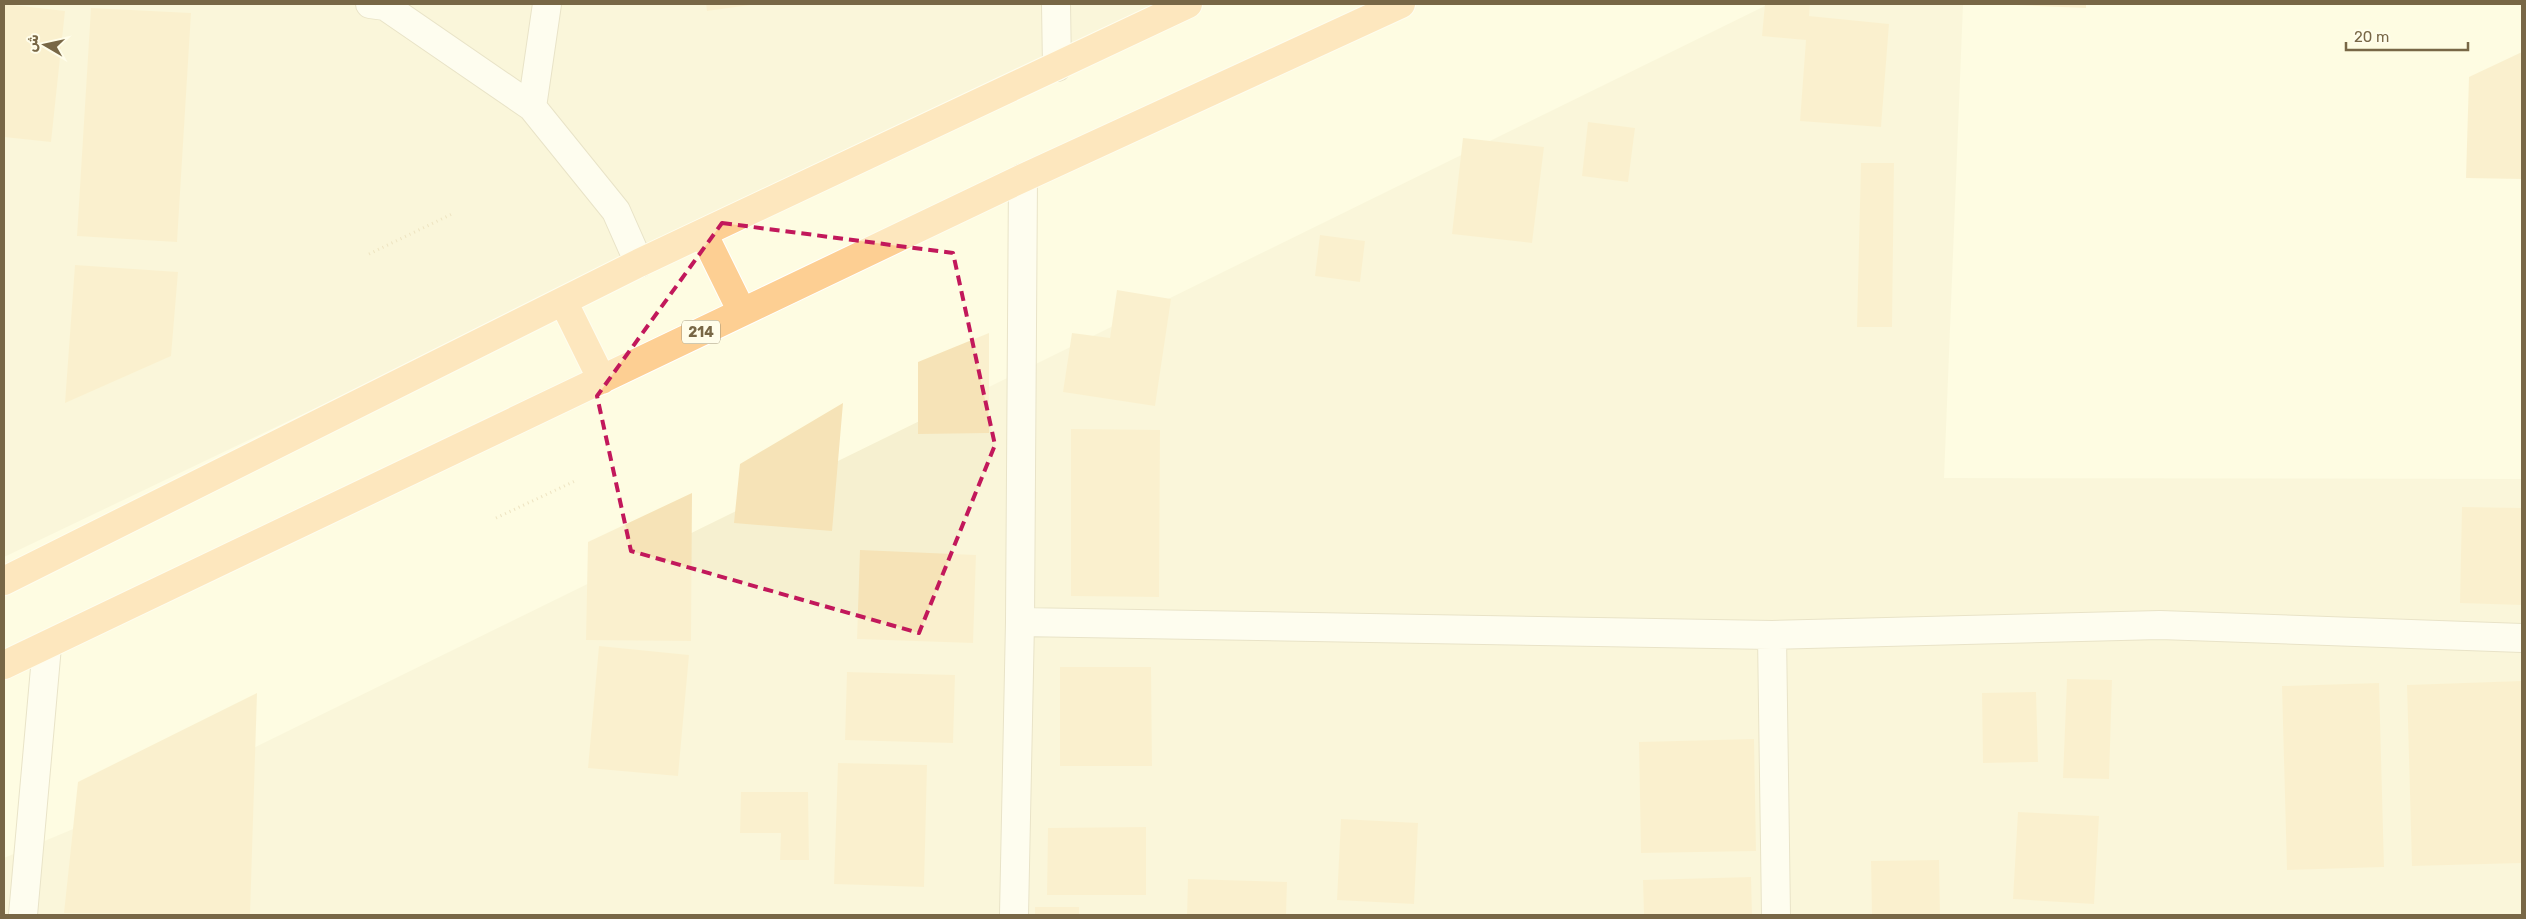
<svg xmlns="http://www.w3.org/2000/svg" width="2526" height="919" font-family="Rubik,Vazirmatn,sans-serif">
	<rect width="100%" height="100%" fill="#fefce2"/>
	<path fill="#f6f0d0" d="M4,4H1161L4,557Z
		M1769,4H1963L1944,478L2522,479V915H4V858L176,786Z"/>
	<path fill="#f6e3b7" d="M4,4L65,11L51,142L4,137Z
		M706,4H750V5L707,11Z
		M1765,4H1810L1809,16L1889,24L1881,127L1800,121L1806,40L1762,36Z
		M1992,4H2086V8Z
		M91,8L191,13L177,242L77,236Z
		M2522,52V179L2466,178L2469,77Z
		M1588,122L1635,128L1628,182L1582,176Z
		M1463,138L1544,147L1532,243L1452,234Z
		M1861,163H1894L1892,327H1857Z
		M1320,235L1365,241L1360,282L1315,276Z
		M75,265L178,272L171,356L65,403Z
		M1117,290L1171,299L1155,406L1063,392L1072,333L1110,338Z
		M989,333V433L918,434V362Z
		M843,403L832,531L734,523L740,464Z
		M1071,429L1160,430L1159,597L1071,596Z
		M692,493L691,641L586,640L588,542Z
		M2462,507L2522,508V605L2460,603Z
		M860,550L976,555L973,643L857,639Z
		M599,646L689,655L678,776L588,768Z
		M1060,667H1151L1152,766H1060Z
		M847,672L955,675L953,743L845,740Z
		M2067,679L2112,680L2109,779L2063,778Z
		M2522,681V863L2412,866L2407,685Z
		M2379,683L2384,867L2287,870L2282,686Z
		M2036,692L2038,762L1983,763L1982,693Z
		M257,693L250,915L64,913L78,782Z
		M1754,739L1756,851L1641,853L1639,742Z
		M838,763L927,765L924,887L834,884Z
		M741,792H808L809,860H780L781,833H740Z
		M2018,812L2099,816L2094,904L2013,899Z
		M1341,819L1418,823L1414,904L1337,900Z
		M1146,827V895H1047L1048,828Z
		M1939,860L1940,915H1872L1871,861Z
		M1751,877L1752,915H1644L1643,880Z
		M1188,879L1287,882L1286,915H1187Z
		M1035,907H1079V915H1035Z"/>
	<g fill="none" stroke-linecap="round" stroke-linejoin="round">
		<defs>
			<path id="minor" d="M370,4L385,6L532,107L616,211L639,263
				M1056,4L1057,67
				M532,107L547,4
				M1020,622L1772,635L2160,625L2522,638
				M1772,635L1776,915
				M23,915L47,646
				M1014,915L1020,622L1023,178"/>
			<path id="highway" d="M703,233L742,312
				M563,301L602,380
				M4,581L639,263L1188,4
				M4,665L1023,178L1401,4"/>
		</defs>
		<use href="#minor" stroke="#d0c6a8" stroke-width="30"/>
		<use href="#highway" stroke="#fff" stroke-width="30"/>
		<path stroke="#dbc79a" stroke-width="3" stroke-dasharray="1 4" stroke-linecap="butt" d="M369,254L452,214
			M496,518L575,481"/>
		<use href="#minor" stroke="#fff" stroke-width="28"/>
		<use href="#highway" stroke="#fdcf93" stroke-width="28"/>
	</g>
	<path d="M0 0H2526V919H0ZM722,223L953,253L995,445L919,633L631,551L597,396Z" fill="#fefce2" fill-opacity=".55" fill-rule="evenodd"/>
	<path fill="none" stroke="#c2185b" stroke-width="4" stroke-dasharray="10 6" stroke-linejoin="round" d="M722,223L953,253L995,445L919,633L631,551L597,396Z"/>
	<g text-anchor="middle" stroke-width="4.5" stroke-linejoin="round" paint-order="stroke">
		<rect fill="#fffdea" stroke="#a09477" stroke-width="1" x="682" y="320.5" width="38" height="23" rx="4"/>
		<g font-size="14" font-weight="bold" fill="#786746">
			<text x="701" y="337">214</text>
		</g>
	</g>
	<rect width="2526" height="919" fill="none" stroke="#786746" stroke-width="10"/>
	<g transform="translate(45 45) rotate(279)" stroke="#fffdea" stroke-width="4" paint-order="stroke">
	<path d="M0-4L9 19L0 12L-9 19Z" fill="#786746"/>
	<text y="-8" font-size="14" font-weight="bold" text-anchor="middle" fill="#786746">ش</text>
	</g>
	<path d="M2346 42v8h122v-8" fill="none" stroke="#786746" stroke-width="2.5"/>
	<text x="2354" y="42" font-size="15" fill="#786746" stroke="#fffdea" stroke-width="4" paint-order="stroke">20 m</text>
</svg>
